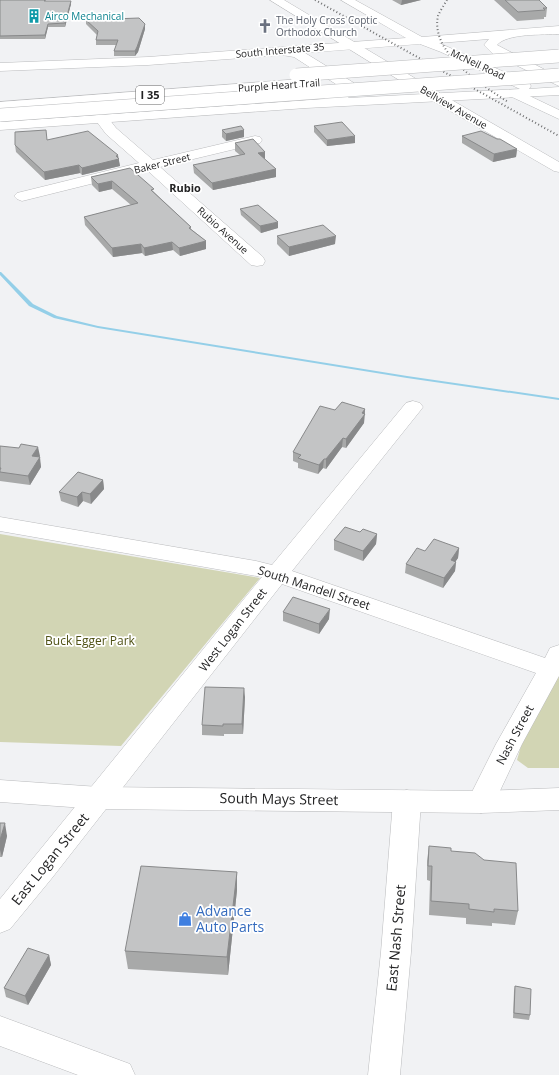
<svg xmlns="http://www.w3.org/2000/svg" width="559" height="1075" font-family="'Open Sans',sans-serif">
	<rect width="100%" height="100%" fill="#f1f2f4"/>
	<path fill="#d2d5b4" d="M0,534L260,578L121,746L0,742Z
		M559,674V768H528L517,760L521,746Z"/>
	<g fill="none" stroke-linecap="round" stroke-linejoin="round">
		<path fill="#94cfe8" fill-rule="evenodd" d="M0,272H1L33,304L57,316L98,326L407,376L559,398V400L407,378L98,328L54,318L29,306L0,275Z"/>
		<defs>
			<path id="minor" d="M270,0H284L443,95L559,162V172L554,171L433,101Z
				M517,90L559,110V119L512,97L510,94L512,91Z
				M101,114L106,115L116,128L153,160L255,136L260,137L262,140L260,143L160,167L263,257L265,261L263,265L257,266L251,265L147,170L22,201L17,199L14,196L17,193L139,163L106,134L94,118L96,115Z
				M413,401L420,403L423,407L420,411L292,571L545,658L550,648L559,645V676L522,744L491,810L481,813L471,810L467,802L496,744L536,673L282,584L52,878L10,929L0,933V899L262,577L0,531V517L256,561L272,565L406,403Z
				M407,790L417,793L421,801L411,952L400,1075H368L381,952L393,801L397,793Z
				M0,1016L130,1064L135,1075H78L0,1046Z"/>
			<path id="major" d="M341,0H355L422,37L559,26V34C544,35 507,33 497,45L559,77V86L493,54L484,45L489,39L439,43L529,83L531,86L529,89L559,87V95L306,108L0,130V122L324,99L326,96L341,91L342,88L294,57L282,55L148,65L0,71V63L148,57L406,38ZM420,44L441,52L520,89L348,98L356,90L354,83L305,53Z
				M0,780L99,787L481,791L559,788V810L481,813L99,809L0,802Z"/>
			<path id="highway" d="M301,79L306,80L308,83L306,86L0,110V102Z"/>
		</defs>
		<use href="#minor" stroke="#babbbd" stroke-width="1"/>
		<use href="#major" stroke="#babbbd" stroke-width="1"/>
		<use href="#highway" stroke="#babbbd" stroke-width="1"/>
		<use href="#minor" fill="#fff" fill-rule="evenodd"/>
		<use href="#major" fill="#fff" fill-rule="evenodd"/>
		<use href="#highway" fill="#fff" fill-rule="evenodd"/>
		<path stroke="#707172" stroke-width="2" stroke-dasharray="1 2.5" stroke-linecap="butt" d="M315,0L559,136
			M447,0C444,5 440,11 438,16C430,53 482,85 508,102"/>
		<defs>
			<path id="highway-bridge" d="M296,75L559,56
				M0,115L559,75"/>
		</defs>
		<use href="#highway-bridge" stroke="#babbbd" stroke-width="14" stroke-linecap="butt"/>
		<use href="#highway-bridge" stroke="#fff" stroke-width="13"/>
	</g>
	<path fill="#a8a9a9" d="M0,0H46V1L71,4L65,27H48L45,39H0Z
		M392,0H421L401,5Z
		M494,0H539L547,8L546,17H544V19L517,21Z
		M86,20L145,24V29L138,52L135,56H114V51L116,45H96V40L97,35L86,24Z
		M314,126L355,143L327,146L314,132Z
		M222,130H244V137L226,141L222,137Z
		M462,136L497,139L517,149L516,157L493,162L462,143Z
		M47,140L118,158L120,166L82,175L80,173L45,180L16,152L15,145Z
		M235,143L265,152V160L276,169V177L213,190L194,173L193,165L240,155L235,151Z
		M130,168L155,193L191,227V229L206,241V249L180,256L173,250L145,256L142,253L113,257L85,225L84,217L131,205L112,189L99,192L92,185L91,177Z
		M240,209L278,228L261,233L241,215Z
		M277,236L335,244L289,256L277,244Z
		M365,409L364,423L346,448L342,447L326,469L323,468L318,474L298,468V463L293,461V452L335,410Z
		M0,446L40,456L39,457L41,467L30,485L0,481Z
		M103,480L104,489L91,504L83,501L78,507L61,501L59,492Z
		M360,532L377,534L376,544L363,561L334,550V540Z
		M459,548L458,558L455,561L456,562L455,571L443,588L405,573L406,564L425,551Z
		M283,612L329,619L319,634L283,621Z
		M245,697L243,734H224V736L202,735V725Z
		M0,823L7,836L2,857H0Z
		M429,846L451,851L518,911L515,925L492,923V926L466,924V918L429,915L430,881L427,880V861Z
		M237,872V890L228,975L128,969L125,951Z
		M49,955L51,965L28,1005L6,997L4,988Z
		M515,986L530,1015L529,1020L513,1018L514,991Z"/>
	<path fill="#88898a" d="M402,0H421L401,5Z
		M71,1V4L65,27V23Z
		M48,24V27L45,39V35Z
		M145,24V29L138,52L135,56V51Z
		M244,130V137L226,141V134Z
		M355,136V143L327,146V140Z
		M517,149L516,157L493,162L494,154Z
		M265,152V160L258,153Z
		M118,155L120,166L82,175V168Z
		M79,165L80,173L45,180L44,172Z
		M276,169V177L213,190L212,183Z
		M112,181V189L99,192L98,184Z
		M278,222V228L261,233L260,226Z
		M336,236L335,244L289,256V247Z
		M206,241V249L180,256L179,248Z
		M172,242L173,250L145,256L144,248Z
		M141,244L142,253L113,257L112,248Z
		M365,409L364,423L346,448V439L362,413Z
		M343,438L342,447L326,469V459Z
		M38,447L40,456L34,466L32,456Z
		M40,457L41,467L30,485L28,476Z
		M324,459L323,468L318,474L319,465Z
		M103,480L104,489L91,504L90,494Z
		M82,492L83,501L78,507L77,497Z
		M377,534L376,544L363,561V551Z
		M459,548L458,558L450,570L451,560Z
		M456,562L455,571L443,588L444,578Z
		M330,609L329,619L319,634V624Z
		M244,688L245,697L243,734L242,724Z
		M5,823L7,836L2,857L0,850V840Z
		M237,872V890L228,975L227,957Z
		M49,955L51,965L28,1005L25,996Z"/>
	<path fill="#c3c4c5" stroke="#88898a" d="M0,0H45L44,1H71L65,23L48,24L45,35L0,36Z
		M505,0H539L547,8H543L545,10L518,12Z
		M139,18L145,24L137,47L135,51H114L118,40H96L98,31L86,20Z
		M342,122L355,136L327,140L314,126Z
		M241,126L244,130L226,134L222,130Z
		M46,130L47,140L88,131L118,155L116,156L119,159L82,168L79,165L44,172L15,145V132Z
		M481,131L497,139H500L517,149L494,154L462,136Z
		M253,139L265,152L258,153L276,169L212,183L193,165L245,154L235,143Z
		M130,168L154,189L151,190L191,227L189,228L206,241L179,248L172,242L144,248L141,244L112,248L84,217L138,203L112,181L98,184L91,177Z
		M258,205L278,222L260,226L240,209Z
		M323,225L336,236L289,247L277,236Z
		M342,402L365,409L362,413L365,414L346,439L343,438L326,459H324L319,465L298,458L301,455L293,452L320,406L335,410Z
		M21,444L38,447L32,456L40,457L28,476L0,472V470L1,468H0V446L19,448Z
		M78,472L103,480L90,494L82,492L77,497L59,492Z
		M345,527L360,532L363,529L377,534L363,551L334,540Z
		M434,539L459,548L451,560L456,562L444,578L406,564L417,548L425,551Z
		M293,597L330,609L319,624L283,612Z
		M205,687L244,688L242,724H223V726L202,725Z
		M0,823H5L0,840Z
		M429,846L451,848V851L475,853L484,860L516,863L518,911L494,909V912L469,909V904L431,901L432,866H428Z
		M141,866L237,872L227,957L125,951Z
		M28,948L49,955L25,996L4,988Z
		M515,986L531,989L530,1015L514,1013Z"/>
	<defs>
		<symbol id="building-bare" viewBox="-9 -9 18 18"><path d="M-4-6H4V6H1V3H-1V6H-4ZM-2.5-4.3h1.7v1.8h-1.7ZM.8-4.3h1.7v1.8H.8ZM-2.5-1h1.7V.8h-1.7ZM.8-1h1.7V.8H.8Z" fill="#0f9aa8" stroke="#fff" stroke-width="2.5" paint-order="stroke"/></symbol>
		<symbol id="church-bare" viewBox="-9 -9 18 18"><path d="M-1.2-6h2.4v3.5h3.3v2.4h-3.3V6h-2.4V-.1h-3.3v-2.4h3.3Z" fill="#6b7280" stroke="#fff" stroke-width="2.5" paint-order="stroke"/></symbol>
		<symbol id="shop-bare" viewBox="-9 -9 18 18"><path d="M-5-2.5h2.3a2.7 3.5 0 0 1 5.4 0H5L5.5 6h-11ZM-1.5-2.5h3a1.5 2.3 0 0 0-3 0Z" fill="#3f7fe0" stroke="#fff" stroke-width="2.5" paint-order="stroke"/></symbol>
	</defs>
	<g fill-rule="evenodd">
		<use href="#building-bare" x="24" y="6" width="20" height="20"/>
		<use href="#church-bare" x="255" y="16" width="20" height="20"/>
		<use href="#shop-bare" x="175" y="909" width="20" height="20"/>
	</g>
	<g text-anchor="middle" stroke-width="3.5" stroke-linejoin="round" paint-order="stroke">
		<g font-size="10" fill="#0d838f" stroke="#fff" text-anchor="start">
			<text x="45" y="20">Airco Mechanical</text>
		</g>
		<g font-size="10" fill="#5b616d" stroke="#fff" text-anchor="start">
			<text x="276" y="24">The Holy Cross Coptic<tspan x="276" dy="12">Orthodox Church</tspan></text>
		</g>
		<g font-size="10" fill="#222223" stroke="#fff">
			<text transform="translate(280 50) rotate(-5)" y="4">South Interstate 35</text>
			<text transform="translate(478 64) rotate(25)" y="4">McNeil Road</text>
			<text transform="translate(279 85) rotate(-4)" y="4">Purple Heart Trail</text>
			<text transform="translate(454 107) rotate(30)" y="4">Bellview Avenue</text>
			<text transform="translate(162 163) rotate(-14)" y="4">Baker Street</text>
			<text transform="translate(223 230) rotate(42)" y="4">Rubio Avenue</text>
		</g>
		<rect fill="#fff" stroke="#646465" stroke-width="1" x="136" y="86" width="28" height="18" rx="3"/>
		<g font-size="11" font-weight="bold" fill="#222223">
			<text x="150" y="99">I 35</text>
		</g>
		<g font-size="11" font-weight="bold" fill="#222223" stroke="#fff">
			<text x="185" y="192">Rubio</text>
		</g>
		<g font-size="12" fill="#222223" stroke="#fff">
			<text transform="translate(314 588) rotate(18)" y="4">South Mandell Street</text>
			<text transform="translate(233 630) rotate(-52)" y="4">West Logan Street</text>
			<text transform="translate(515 735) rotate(-62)" y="4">Nash Street</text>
		</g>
		<g font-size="12" fill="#4f5115" stroke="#fff">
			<text x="90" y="645">Buck Egger Park</text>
		</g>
		<g font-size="14" fill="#222223" stroke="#fff">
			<text transform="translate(279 799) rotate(1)" y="5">South Mays Street</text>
			<text transform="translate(50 859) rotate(-51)" y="5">East Logan Street</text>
			<text transform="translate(396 938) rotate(-85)" y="5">East Nash Street</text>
		</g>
		<g font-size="14" fill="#366cbe" stroke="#fff" text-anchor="start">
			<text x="196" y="916">Advance<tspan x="196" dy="16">Auto Parts</tspan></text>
		</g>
	</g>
</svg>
